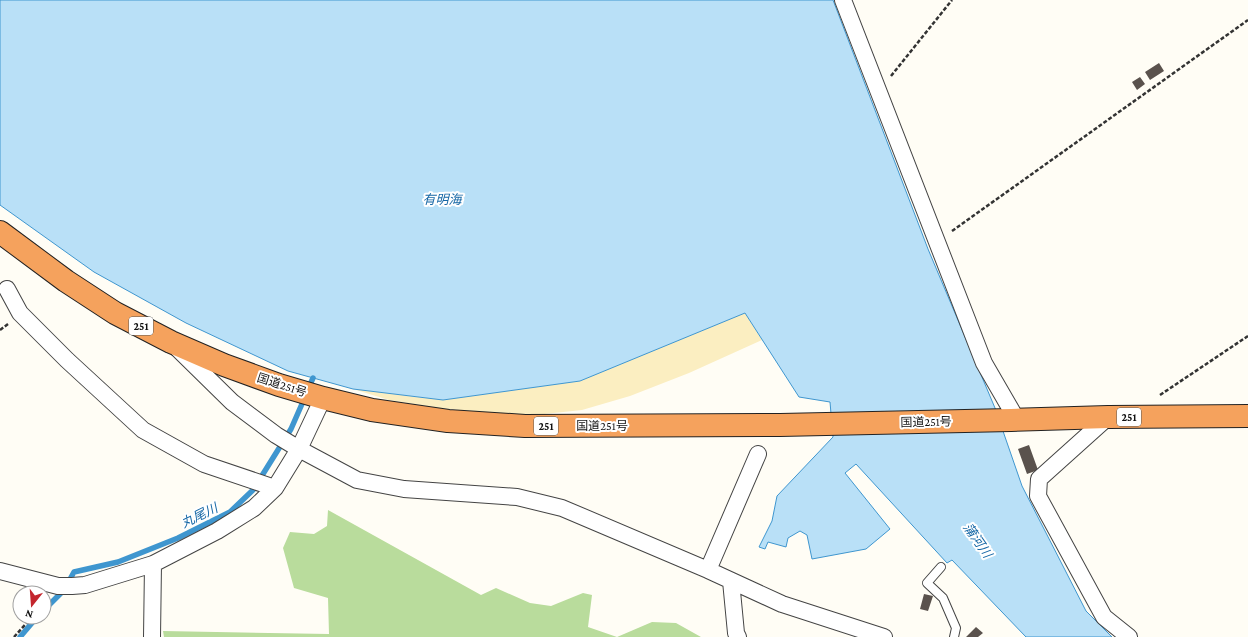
<svg xmlns="http://www.w3.org/2000/svg" width="1248" height="637" font-family="'Crimson Pro','Noto Sans JP',serif">
	<rect width="100%" height="100%" fill="#fffdf5"/>
	<path fill="#b9dc9c" d="M328,510L481,595L496,588L530,603L551,606L583,593L592,595L588,627L617,637L652,622L676,623L701,637H164L163,631L329,634L328,598L294,588L283,548L290,532L314,534L327,526Z"/>
	<path fill="#fbeec1" d="M745,313L762,340L689,373L630,396L582,410L535,415L486,413L440,408L389,400L353,389L443,400L580,381Z"/>
	<path fill="#b9e0f7" stroke="#3f96cf" d="M0,0H833L928,249L995,408L1022,486L1086,611L1112,637H1026L952,560L947,563L856,464L845,473L890,529L866,549L812,559L807,535L800,531L788,538L786,547L768,542L765,549L759,547L772,521L777,496L833,437L830,402L799,397L745,313L580,381L443,400L353,389L288,371L186,323L94,272L0,205Z"/>
	<g fill="none" stroke-linecap="round" stroke-linejoin="round">
		<path stroke="#3f96cf" stroke-width="5.5" d="M308,389L313,378
			M44,610L64,590L74,572L118,562L178,538L230,512L253,490L291,429L305,397
			M20,637L37,617"/>
	</g>
	<path fill="#5a524d" d="M1159,63L1164,71L1150,80L1145,72Z
		M1140,77L1145,84L1137,90L1132,82Z
		M1029,445L1038,470L1027,474L1018,449Z
		M924,594L933,596L928,611L920,609Z
		M976,627L983,633L978,637H966Z"/>
	<g fill="none" stroke-linecap="round" stroke-linejoin="round">
		<defs>
			<path id="lane" d="M941,567L927,583L943,598L956,628L954,637"/>
			<path id="street" d="M843,0L984,363L1017,420
				M7,289L20,313L67,360L143,430L204,464L275,488
				M178,349L232,402L276,435L299,449L357,480L404,489L517,497L562,508L708,570L782,604L884,637
				M1108,417L1039,479L1038,496L1104,617L1129,637
				M708,570L758,454
				M0,571L58,586H72L85,585L153,564L217,531L254,508L275,488L299,449L323,398
				M731,581L736,633L738,637
				M152,637L153,564"/>
			<path id="highway" d="M0,232L66,281L115,313L171,342L224,365L279,385L323,398L372,410L448,421L525,426L780,425L1011,420L1108,417L1248,416"/>
		</defs>
		<use href="#lane" stroke="#444" stroke-width="10"/>
		<use href="#street" stroke="#444" stroke-width="18"/>
		<use href="#highway" stroke="#222" stroke-width="24"/>
		<path stroke="#333" stroke-width="2.5" stroke-dasharray="4 2" stroke-linecap="butt" d="M891,76L952,0
			M952,231L1248,20
			M0,330L8,324
			M1160,395L1248,336
			M14,637L32,617"/>
		<use href="#lane" stroke="#fff" stroke-width="8"/>
		<use href="#street" stroke="#fff" stroke-width="16"/>
		<use href="#highway" stroke="#f5a25d" stroke-width="22"/>
	</g>
	<g text-anchor="middle" stroke-width="4" stroke-linejoin="round" paint-order="stroke">
		<g fill="#fff" stroke="#585858" stroke-width="1">
			<rect x="129" y="317" width="24" height="18" rx="3"/>
			<rect x="1117" y="408" width="24" height="18" rx="3"/>
			<rect x="534" y="417" width="24" height="18" rx="3"/>
		</g>
		<g font-size="11" font-weight="bold" fill="#111">
			<text x="141" y="330">251</text>
			<text x="1129" y="421">251</text>
			<text x="546" y="430">251</text>
		</g>
		<g font-size="12" fill="#111" stroke="#fff">
			<text transform="translate(282 385) rotate(18)" y="4">国道251号</text>
			<text transform="translate(926 422) rotate(-1)" y="4">国道251号</text>
			<text x="602" y="430">国道251号</text>
		</g>
		<g font-size="13" font-style="italic" fill="#1768a6" stroke="#fff">
			<text x="442" y="204">有明海</text>
			<text transform="translate(199 515) rotate(-26)" y="5">丸尾川</text>
			<text transform="translate(978 540) rotate(55)" y="5">蒲河川</text>
		</g>
	</g>
	<g transform="translate(32 605) rotate(197)"><circle r="19" fill="#ffffff" stroke="#a0a0a0"/>
	<path d="M0-3L7 15L0 10L-7 15Z" fill="#c4262e"/>
	<text y="-6" font-size="11" font-weight="bold" text-anchor="middle" fill="#111111">N</text>
	</g>
</svg>
